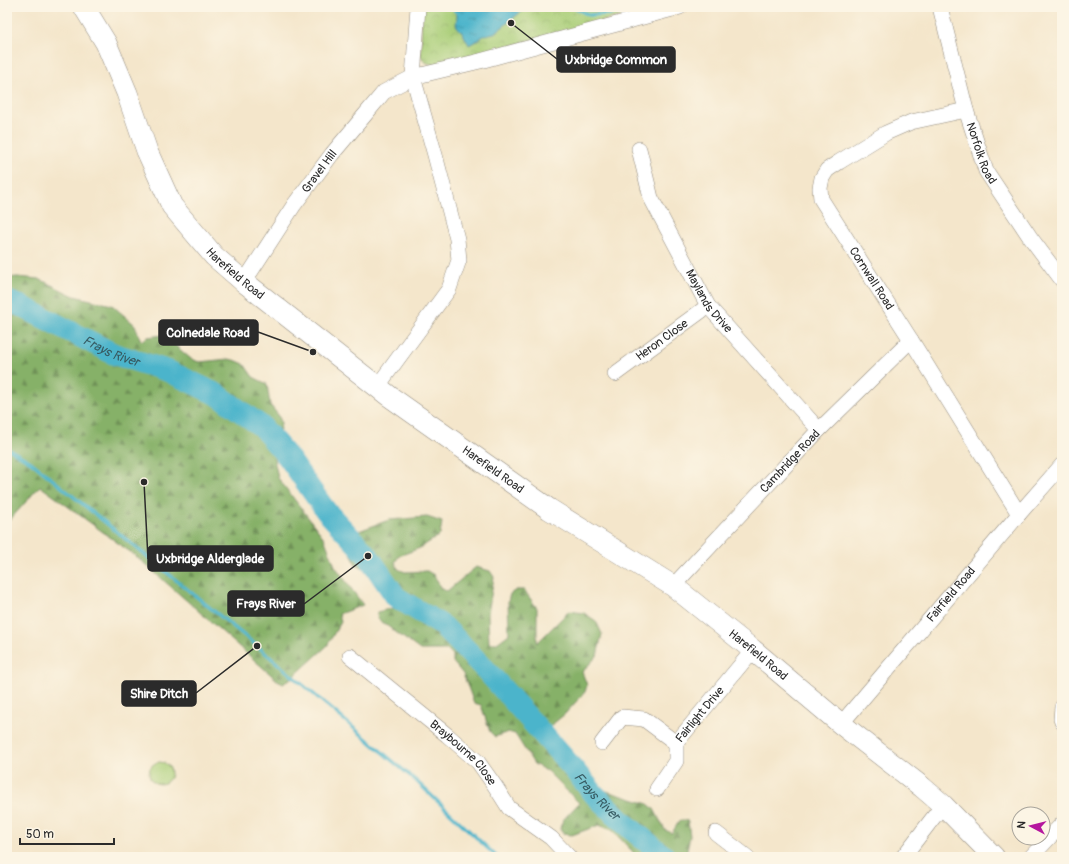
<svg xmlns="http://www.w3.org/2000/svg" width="1069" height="864" font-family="Pangolin,sans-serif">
	<defs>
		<pattern id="forest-firs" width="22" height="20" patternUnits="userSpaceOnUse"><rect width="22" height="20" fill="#86b168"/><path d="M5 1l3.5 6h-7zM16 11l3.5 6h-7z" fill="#6e9056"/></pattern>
		<pattern id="park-crowns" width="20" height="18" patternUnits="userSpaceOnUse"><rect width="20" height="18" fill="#a9ce77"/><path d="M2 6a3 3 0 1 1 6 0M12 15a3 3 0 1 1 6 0" fill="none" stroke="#92b167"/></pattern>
		<pattern id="water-ripples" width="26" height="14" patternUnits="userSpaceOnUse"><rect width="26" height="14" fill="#4cb4cb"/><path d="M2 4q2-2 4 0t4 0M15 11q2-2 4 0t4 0" fill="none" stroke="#3f93a5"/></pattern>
	</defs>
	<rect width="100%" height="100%" fill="#fcf5e5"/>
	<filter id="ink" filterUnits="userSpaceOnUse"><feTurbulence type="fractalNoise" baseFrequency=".025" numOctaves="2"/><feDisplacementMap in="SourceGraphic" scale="8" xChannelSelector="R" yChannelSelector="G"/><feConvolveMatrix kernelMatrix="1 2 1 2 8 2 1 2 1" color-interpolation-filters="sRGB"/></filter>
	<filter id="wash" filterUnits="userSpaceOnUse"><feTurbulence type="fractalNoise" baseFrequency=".012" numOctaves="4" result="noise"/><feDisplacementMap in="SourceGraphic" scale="16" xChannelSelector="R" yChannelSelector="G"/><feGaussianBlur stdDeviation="0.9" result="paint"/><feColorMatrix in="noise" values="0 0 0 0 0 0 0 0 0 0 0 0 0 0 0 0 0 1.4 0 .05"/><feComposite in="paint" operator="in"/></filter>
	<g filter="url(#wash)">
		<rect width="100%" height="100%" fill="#f4e6cb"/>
		<path fill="#a9ce77" stroke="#6a7c51" d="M149 773a11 11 0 1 1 22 0a11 11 0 1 1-22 0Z"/>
		<path fill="url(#forest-firs)" stroke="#586e4a" d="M17,277L39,279L74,296L112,305L135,325L141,341L148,337L163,335L191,359L199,362L229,359L237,361L244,364L253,377L267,384L270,405L279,416L281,423L274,459L278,478L324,538L335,566L363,605L339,614L341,621L327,646L294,676L283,684L277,680L137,557L40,486L7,523V278Z
			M427,517L442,522L440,535L420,548L399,556L395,562L398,569L405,572L427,571L434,575L441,589L447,591L476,567L490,571L494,577L488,614L489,643H497L509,634L508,601L510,594L516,590H524L537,608V643L569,611L584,613L596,621L602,634L597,656L582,672L587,685L585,692L565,714L549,727L569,764L597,788L648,804L654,809L665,830L672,833L680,820L688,821L690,836L687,850L688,857H635L633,852L612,830L599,825L572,835L564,834L560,828L563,820L579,803L547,771L534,764L515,734L508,732L495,737L490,732L481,705L474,703L463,674L453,662V655L448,650H420L378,619L377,612L398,607L399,593L395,587L371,570L356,565L348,545L356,532L389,520Z"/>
		<path fill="url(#park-crowns)" stroke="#6a7c51" d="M422,7H655L436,66L425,62L421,56Z"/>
		<path fill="url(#water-ripples)" stroke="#3c707b" d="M462,7H525L522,11L500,29L494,33L485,35L478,40L469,45L462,32L460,30L456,25L457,16L455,11Z"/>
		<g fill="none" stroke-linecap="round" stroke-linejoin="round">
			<path stroke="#4cb4cb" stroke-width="3.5" d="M454,7L455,11
				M573,7L589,15L610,14L632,7
				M7,448L31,462L257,646L415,780L497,857"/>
			<path stroke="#4cb4cb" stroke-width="22" id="s1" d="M7,301L21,306L114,354L168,371L218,395L261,426L288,457L326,511L368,556L396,597L443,626L485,669L565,759L595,795L624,823L665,857"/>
		</g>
	</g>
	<g filter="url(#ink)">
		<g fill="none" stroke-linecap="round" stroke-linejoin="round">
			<defs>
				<g id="minor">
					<path id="s2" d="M940,7L966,110L986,171L1030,237L1062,280"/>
					<path id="s3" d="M966,110L911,122L886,133L839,162L827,170L822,178L820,188L821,199L911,340L1019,514"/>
					<path id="s4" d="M639,149L651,198L708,306L819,430"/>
					<path id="s5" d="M244,282L294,205L332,154L364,116L384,92L413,77L480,61L680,7"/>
					<path id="s6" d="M615,374L708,306"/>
					<path d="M377,387L449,289L459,260L457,239L435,155L413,77L418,7"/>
					<path id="s7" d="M673,586L819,430L911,340"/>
					<path id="s8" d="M350,656L447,735L478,762L495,786L509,808L551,838L569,857"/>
					<path d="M1062,707L1061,719L1062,722"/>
					<path id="s9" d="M841,724L1019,514L1062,465"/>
					<path id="s10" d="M602,743L622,717L644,719L676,743L753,650"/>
					<path d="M657,789L676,761V743"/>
					<path d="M716,833L747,857"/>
					<path d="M903,857L943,805"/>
					<path d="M1031,857L1062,824"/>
				</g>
				<g id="secondary">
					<path id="s11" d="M84,7L106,43L127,93L147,151L172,206L214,256L244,282L389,396L549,509L673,586L753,650L841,724L922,787L943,805L994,857"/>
				</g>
			</defs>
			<use href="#minor" stroke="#90887b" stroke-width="16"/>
			<use href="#secondary" stroke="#90887b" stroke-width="22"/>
			<use href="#minor" stroke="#fff" stroke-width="15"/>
			<use href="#secondary" stroke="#fff" stroke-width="21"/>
		</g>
	</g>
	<g text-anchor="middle" stroke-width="4" stroke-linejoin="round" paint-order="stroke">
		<g font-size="12" fill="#2b2b2b" stroke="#fcf5e5">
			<text dy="4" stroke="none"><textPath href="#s2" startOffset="152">Norfolk Road</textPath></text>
			<text dy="4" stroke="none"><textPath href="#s5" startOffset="134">Gravel Hill</textPath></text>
			<text dy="4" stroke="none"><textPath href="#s11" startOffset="311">Harefield Road</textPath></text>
			<text dy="4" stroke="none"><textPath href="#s3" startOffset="278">Cornwall Road</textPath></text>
			<text dy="4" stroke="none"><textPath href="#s4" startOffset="169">Maylands Drive</textPath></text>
			<text dy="4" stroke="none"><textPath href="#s6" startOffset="58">Heron Close</textPath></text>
			<text dy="4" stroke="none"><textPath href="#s7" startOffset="171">Cambridge Road</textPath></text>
			<text dy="4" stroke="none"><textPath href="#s11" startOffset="635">Harefield Road</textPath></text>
			<text dy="4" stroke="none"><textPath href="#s9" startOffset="170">Fairfield Road</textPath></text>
			<text dy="4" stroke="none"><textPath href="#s11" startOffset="959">Harefield Road</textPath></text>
			<text dy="4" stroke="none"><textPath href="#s10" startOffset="132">Fairlight Drive</textPath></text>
			<text dy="4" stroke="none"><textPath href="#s8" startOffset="149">Braybourne Close</textPath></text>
		</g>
		<g font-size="13" font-style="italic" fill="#375b63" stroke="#fcf5e5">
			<text dy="5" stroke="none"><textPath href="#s1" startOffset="116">Frays River</textPath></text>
			<text dy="5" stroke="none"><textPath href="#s1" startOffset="788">Frays River</textPath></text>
		</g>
	</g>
	<path fill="none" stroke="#2b2b2b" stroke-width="1.5" d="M511 23L557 59M313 352L258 332M144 482L148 559M368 556L304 604M257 646L196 693"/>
	<g fill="#2b2b2b" stroke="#fcf5e5" stroke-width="1.5">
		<circle cx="511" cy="23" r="4"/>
		<circle cx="313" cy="352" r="4"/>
		<circle cx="144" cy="482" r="4"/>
		<circle cx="368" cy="556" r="4"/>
		<circle cx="257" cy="646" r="4"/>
	</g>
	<g fill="#2b2b2b" stroke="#2b2b2b" stroke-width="1.5">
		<rect x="557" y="47" width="118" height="25" rx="4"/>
		<rect x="159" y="320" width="99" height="25" rx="4"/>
		<rect x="148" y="546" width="125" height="25" rx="4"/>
		<rect x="228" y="591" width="76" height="25" rx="4"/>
		<rect x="122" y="681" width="74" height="25" rx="4"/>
	</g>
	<g font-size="13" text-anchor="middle" font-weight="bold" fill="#fff">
		<text x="616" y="64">Uxbridge Common</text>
		<text x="208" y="337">Colnedale Road</text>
		<text x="210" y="563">Uxbridge Alderglade</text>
		<text x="266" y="608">Frays River</text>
		<text x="159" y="698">Shire Ditch</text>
	</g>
	<rect width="1069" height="864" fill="none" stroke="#fcf5e5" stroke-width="24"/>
	<g transform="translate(1031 826) rotate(277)"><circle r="19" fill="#fcf5e5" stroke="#a8a49b"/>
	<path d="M0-3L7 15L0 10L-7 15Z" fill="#b5179e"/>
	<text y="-6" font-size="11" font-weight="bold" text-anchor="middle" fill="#2b2b2b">N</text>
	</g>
	<path d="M20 838v6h94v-6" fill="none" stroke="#2b2b2b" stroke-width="2"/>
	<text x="26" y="838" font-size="12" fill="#2b2b2b" stroke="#fcf5e5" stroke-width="3" paint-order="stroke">50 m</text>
</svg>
